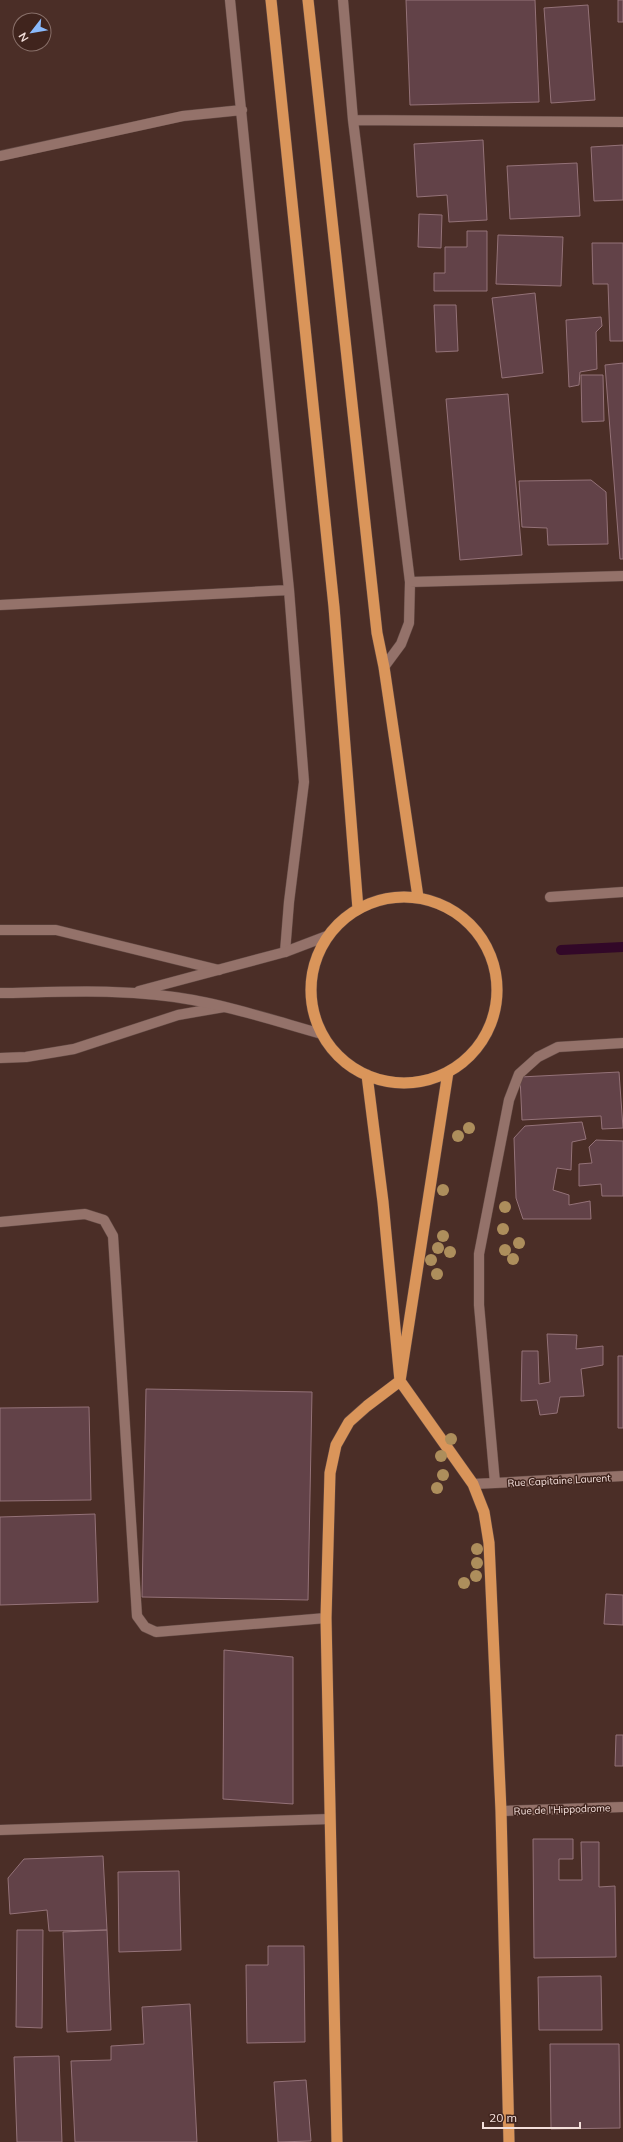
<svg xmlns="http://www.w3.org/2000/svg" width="623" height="2142" font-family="Mulish,sans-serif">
	<rect width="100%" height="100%" fill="#4b2e27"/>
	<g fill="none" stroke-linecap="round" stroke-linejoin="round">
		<path stroke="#320828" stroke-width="10" d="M561,950L623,947"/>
	</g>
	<path fill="#624248" stroke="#947278" d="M406,0H535L539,102L410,105Z
		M618,0H623V22H618Z
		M588,5L595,100L551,103L544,8Z
		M483,140L487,220L449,222L447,195L417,197L414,144Z
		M623,145V200L594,201L591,147Z
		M577,163L580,216L510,219L507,166Z
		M419,214L442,215L441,248L418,247Z
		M467,231H487V291H434V273H445V247H467Z
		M498,235L563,237L561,286L496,284Z
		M592,243H623V341H610L608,284H593Z
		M535,293L543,373L502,378L492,298Z
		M434,305H456L458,351L436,352Z
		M601,317L602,326L596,332L597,369L580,372L579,385L569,387L566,320Z
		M623,363V559H620L605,365Z
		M581,375H603L604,421L582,422Z
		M508,394L522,555L460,560L446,399Z
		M591,480L606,492L608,544L548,545L547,528L522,527L519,481Z
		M619,1072L623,1128L602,1129L601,1116L522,1120L520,1077Z
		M582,1122L586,1139L572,1142L571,1170L557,1168L553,1190L569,1195V1205L590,1201L591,1219H523L516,1198L514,1138L525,1126Z
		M596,1140L623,1141V1196H602L601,1184L579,1186V1164L592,1163L589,1147Z
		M547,1334L577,1335L576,1349L603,1346V1365L581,1369L584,1396L560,1397L557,1413L540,1415L537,1400L521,1401L522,1351H538L539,1384L550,1382Z
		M618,1356H623V1428H618Z
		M146,1389L312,1392L308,1600L142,1597Z
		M89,1407L91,1500L0,1501V1408Z
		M95,1514L98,1602L0,1605V1517Z
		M606,1594L623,1595V1625L604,1624Z
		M224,1650L293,1657V1804L223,1799Z
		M616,1735H623V1766H615Z
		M533,1839H573V1859H559V1880H582L581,1842H599V1887L615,1886L616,1957L534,1958Z
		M103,1856L107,1930L49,1931L47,1910L10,1914L8,1878L24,1859Z
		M179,1871L181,1950L119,1952L118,1872Z
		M17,1930H43L42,2028L16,2027Z
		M107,1930L111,2030L67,2032L63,1932Z
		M268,1946H304L305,2042L247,2043L246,1965H268Z
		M601,1976L602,2030H539L538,1977Z
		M190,2004L197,2142H75L71,2061L111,2060V2046L144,2044L142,2007Z
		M550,2044H619L620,2128L551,2129Z
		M59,2056L62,2142H17L14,2057Z
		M306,2080L311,2141L278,2142L274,2082Z"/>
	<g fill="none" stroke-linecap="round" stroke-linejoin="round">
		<defs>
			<path id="service" d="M0,1222L85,1214L104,1220L113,1236L137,1616L145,1627L156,1632L326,1618"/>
			<path id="minor" d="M230,0L289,590L304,782L289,902L285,952
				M343,0L353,120L410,582L409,623L401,644L384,667
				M353,120L623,122
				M0,156L183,116L242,110
				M410,582L623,576
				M0,605L289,590
				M550,897L623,892
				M0,930H56L219,970
				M0,1058L26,1057L74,1049L178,1015L224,1007
				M495,1483L623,1476
				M473,1484L495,1483L479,1305V1254L509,1100L519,1074L538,1057L558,1047L623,1043
				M501,1811L623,1807
				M0,1830L330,1819"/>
			<path id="tertiary" d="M139,991L285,952L327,936
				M0,993C64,992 130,988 193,1000C237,1008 279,1022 322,1034"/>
			<path id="trunk" d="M271,0L334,607L358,909
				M308,0L377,633L384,667L418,897
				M311 990a93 93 0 1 1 186 0a93 93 0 1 1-186 0Z
				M367,1075L383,1202L400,1381L473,1484L484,1512L489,1543L501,1811L509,2142
				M337,2142L326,1618L330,1473L336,1445L349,1422L367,1406L400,1381L448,1072"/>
		</defs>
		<use href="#service" stroke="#634a44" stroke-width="11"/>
		<use href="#minor" stroke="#634a44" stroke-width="11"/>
		<use href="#tertiary" stroke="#634a44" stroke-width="11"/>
		<use href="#trunk" stroke="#634a44" stroke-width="12"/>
		<use href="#service" stroke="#94726a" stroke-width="10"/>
		<use href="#minor" stroke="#94726a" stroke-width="10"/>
		<use href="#tertiary" stroke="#94726a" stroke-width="10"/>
		<use href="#trunk" stroke="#da955a" stroke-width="11"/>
	</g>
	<g fill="#ad8e5c">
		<circle cx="469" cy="1128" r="6"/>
		<circle cx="458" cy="1136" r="6"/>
		<circle cx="443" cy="1190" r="6"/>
		<circle cx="505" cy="1207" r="6"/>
		<circle cx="503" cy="1229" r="6"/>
		<circle cx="443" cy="1236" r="6"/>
		<circle cx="519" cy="1243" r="6"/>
		<circle cx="438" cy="1248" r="6"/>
		<circle cx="505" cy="1250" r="6"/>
		<circle cx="450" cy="1252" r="6"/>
		<circle cx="513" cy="1259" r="6"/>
		<circle cx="431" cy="1260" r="6"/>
		<circle cx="437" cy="1274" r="6"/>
		<circle cx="451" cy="1439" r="6"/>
		<circle cx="441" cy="1456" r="6"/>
		<circle cx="443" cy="1475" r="6"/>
		<circle cx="437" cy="1488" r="6"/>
		<circle cx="477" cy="1549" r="6"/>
		<circle cx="477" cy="1563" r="6"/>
		<circle cx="476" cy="1576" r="6"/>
		<circle cx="464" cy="1583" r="6"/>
	</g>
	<g text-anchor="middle" stroke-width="3" stroke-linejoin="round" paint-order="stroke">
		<g font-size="10" fill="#f3dfdb" stroke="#40241d">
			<text transform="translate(559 1480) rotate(-3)" y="4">Rue Capitaine Laurent</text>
			<text transform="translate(562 1809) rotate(-2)" y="4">Rue de l'Hippodrome</text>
		</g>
	</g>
	<g transform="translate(32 32) rotate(239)"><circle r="19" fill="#40241d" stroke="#886f69"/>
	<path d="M0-3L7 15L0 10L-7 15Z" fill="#8abafc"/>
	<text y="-6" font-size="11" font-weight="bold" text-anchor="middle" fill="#f3dfdb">N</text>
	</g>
	<path d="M483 2122v6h97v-6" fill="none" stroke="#f3dfdb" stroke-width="2"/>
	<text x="489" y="2122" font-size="12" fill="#f3dfdb" stroke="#40241d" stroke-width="3" paint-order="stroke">20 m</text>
</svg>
